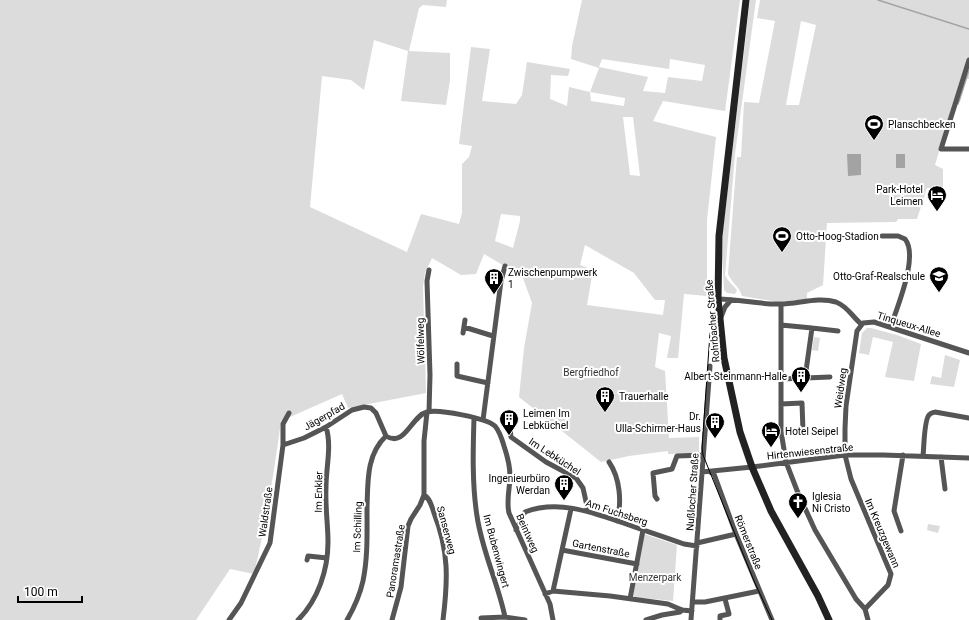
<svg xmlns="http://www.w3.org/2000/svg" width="969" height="620" font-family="Roboto,sans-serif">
	<rect width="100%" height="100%" fill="#fff"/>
	<path fill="#dcdcdc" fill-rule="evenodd" d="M0,0H447L446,7L423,5L419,8L409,51L450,53V80L446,105L401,101L408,51L374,40L364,90L351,80L322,76L310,207L407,252L421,214L459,224L462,213V164L469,157L472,146L459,144L471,47L490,49L482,101L516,104L522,95L527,62L570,69L568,76L551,75L550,99L567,106L569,87L590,92L599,68L571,59L572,46L582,0H740L725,111L663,101L653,121L716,137L707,220V296L684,294L678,358H667L671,336L659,333L655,367L665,371L669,438L699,437V453L668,454V451L629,456L601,462L519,397L524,348L532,303L523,278L518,272L506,267L484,254L476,274L461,275L432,258L425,273L423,286L426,393L348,408L342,394L281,421C274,472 266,523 254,574L230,569L196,620H0ZM602,59L669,69L670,59L705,65L702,81L668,77L665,93L643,91L648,77L599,67ZM590,92L625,98L624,106L591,101ZM623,117H633L640,176L630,175ZM501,214L520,216V221L513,248L495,241ZM585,245L634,273L655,300H665L663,315L587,305L593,270L580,265Z
		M750,0H756L735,154L725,275L727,279L737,290L735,294L727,293L724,290L722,253L723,230Z
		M760,0H969V79H967L960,102L954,100L935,165L943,169V188H927L917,219H898L896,222L827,223L823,285L807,293V299L778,302L742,296C739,286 732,283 728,274L736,169L737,157H741L744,102L759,103L775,21L757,18ZM801,21L816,25L799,105H786Z
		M867,328H871L897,335L921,344L914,381L885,377L893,342L873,337L869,355L859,353L862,333Z
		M814,337L820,338L818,351L812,350Z
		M945,355L960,360L954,387L930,384L932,376L941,378Z
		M928,524L940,526L938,533L927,530Z
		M644,534L677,545L673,601L633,597Z"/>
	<path fill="#a3a3a3" d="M847,154H861V175L848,176Z
		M896,154H905V168H896Z"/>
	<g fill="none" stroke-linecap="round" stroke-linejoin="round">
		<path stroke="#a3a3a3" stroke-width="1.5" d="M878,0L969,29
			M958,104L969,70"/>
		<path stroke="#555" stroke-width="5" d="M969,60L941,149H969
			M882,236H898L905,239C919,256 897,307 891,326
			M718,299C738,299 757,304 777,304C796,305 817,296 836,302C847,306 852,316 861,324
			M781,304V431L786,462L798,493L815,530L856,599L865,609L868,620
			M721,317L725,307L731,300
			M464,327L493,336
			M812,328L838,331
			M463,333L465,320
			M457,364V376L488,383
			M805,378L830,377
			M781,379L805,378L812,328L781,325
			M781,404L802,403L803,431
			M429,412L430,375L427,281L429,270
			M474,418C473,450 472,484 477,516C482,551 498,583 505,617L481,618
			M483,420L501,281L505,266
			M509,420L511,437L546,462L576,478L583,488L587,506V511
			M283,445L304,438L326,427L352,410L364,407L371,408L376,413L386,436C405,448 411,416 427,412C439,409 486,418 495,426C500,432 502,439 504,446C507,455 510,465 510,476C510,488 506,500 509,513L550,604L553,620
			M923,456C924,448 924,420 929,415C931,413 932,413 935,412L969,418
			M941,457L945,489
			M609,462C620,478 622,502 617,521
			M702,472L752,467L845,455H883L969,458
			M710,472L714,474L736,534L772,620
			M424,495C430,498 432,507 434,513C449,551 448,580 443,620
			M657,499L655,496L653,473L672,469L677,456L703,455
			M516,530L525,512C559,499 594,513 626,524C646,531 665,537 684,544L697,546
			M901,531L894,511L903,455
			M697,543L736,534
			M562,550L637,564
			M307,560L308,556L327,558
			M553,591L610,596L668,604L682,610L692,611
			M545,594L553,591L571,509
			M630,599L643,530
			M693,602H705L759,591
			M865,609L888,585L891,574L851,479L845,455V429L846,406L857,331L863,323L874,322L969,353
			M505,617L525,620
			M720,619V616L729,614L725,599
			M229,620L241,603L270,543L283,445V424L289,413
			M298,620C318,600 328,570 328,542C328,524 325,506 326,487C326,467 332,446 326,427
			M347,620C354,608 360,594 363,581C368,557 367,532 367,508C368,482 366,455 386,436
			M392,620L401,587L408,526L411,519L420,505L424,495V441L427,412
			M646,620L662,615L680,612L682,610
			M691,620L710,366"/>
		<path stroke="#222" stroke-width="7" d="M746,0L719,236L718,299L724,358L740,432L752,467L771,511L818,596L829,620"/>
		<path stroke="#000" stroke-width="1" d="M710,333L702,448L703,455L754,581L772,620"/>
	</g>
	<defs>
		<symbol id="stadium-pin" viewBox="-11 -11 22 30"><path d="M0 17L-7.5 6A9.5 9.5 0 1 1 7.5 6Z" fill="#000" stroke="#fff"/><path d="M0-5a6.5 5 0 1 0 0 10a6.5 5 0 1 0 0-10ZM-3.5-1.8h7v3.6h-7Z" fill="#fff"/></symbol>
		<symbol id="hotel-pin" viewBox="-11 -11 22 30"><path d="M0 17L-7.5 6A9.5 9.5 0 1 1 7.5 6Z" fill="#000" stroke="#fff"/><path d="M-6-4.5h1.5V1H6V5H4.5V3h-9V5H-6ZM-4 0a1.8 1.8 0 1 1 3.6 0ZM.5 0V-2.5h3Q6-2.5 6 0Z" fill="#fff"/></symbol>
		<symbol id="school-pin" viewBox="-11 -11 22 30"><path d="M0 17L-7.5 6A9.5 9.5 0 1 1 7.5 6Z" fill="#000" stroke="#fff"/><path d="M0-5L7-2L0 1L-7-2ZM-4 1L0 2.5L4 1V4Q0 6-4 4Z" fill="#fff"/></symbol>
		<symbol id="building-pin" viewBox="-11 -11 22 30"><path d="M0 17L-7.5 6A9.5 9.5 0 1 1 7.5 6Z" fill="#000" stroke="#fff"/><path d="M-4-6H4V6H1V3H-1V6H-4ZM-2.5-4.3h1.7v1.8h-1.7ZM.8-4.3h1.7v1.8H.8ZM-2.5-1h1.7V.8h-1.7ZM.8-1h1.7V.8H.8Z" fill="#fff"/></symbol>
		<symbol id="church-pin" viewBox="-11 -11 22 30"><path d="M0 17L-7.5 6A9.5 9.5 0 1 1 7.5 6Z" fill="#000" stroke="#fff"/><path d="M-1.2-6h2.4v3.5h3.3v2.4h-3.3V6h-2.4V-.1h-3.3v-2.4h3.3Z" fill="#fff"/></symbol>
	</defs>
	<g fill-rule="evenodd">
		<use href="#stadium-pin" x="863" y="113" width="22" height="30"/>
		<use href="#hotel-pin" x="926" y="184" width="22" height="30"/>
		<use href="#stadium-pin" x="771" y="225" width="22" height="30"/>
		<use href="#school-pin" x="928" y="265" width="22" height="30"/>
		<use href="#building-pin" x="483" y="267" width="22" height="30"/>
		<use href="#building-pin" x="790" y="365" width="22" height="30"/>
		<use href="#building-pin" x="594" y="385" width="22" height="30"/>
		<use href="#building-pin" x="498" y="408" width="22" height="30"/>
		<use href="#building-pin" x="704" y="411" width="22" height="30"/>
		<use href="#hotel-pin" x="760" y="420" width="22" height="30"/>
		<use href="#building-pin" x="553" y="473" width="22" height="30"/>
		<use href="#church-pin" x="787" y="491" width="22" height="30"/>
	</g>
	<g text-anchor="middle" stroke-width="4" stroke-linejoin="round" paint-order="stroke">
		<g font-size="10" fill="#000" stroke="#fff" text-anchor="start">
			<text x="888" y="128">Planschbecken</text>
			<text x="923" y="193" text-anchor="end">Park-Hotel<tspan x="923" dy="12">Leimen</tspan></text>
			<text x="796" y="240">Otto-Hoog-Stadion</text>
			<text x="508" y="276">Zwischenpumpwerk<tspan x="508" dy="12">1</tspan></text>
			<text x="925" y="280" text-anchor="end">Otto-Graf-Realschule</text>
			<text x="787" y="380" text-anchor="end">Albert-Steinmann-Halle</text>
			<text x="619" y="400">Trauerhalle</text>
			<text x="523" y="417">Leimen Im<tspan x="523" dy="12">Lebküchel</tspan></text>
			<text x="701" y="420" text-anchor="end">Dr.<tspan x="701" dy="12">Ulla-Schirmer-Haus</tspan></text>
			<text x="785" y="435">Hotel Seipel</text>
			<text x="550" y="482" text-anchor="end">Ingenieurbüro<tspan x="550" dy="12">Werdan</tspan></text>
			<text x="812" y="500">Iglesia<tspan x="812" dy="12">Ni Cristo</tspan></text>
		</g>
		<g font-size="10" fill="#000" stroke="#fff">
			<text transform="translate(712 321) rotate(-95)" y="4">Rohrbacher Straße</text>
			<text transform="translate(909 324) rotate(17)" y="4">Tinqueux-Allee</text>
			<text transform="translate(420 341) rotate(-91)" y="4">Wölfelweg</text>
			<text transform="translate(840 388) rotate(-82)" y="4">Weidweg</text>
			<text transform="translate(324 416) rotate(-30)" y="4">Jägerpfad</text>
			<text transform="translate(810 451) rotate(-6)" y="4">Hirtenwiesenstraße</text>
			<text transform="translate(555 456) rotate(33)" y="4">Im Lebküchel</text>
			<text transform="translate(318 492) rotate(-89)" y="4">Im Enkler</text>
			<text transform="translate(692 492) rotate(-86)" y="4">Nußlocher Straße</text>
			<text transform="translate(265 512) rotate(-82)" y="4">Waldstraße</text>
			<text transform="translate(617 512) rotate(18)" y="4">Am Fuchsberg</text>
			<text transform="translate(357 527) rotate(-88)" y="4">Im Schilling</text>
			<text transform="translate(447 530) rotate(75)" y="4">Sanserweg</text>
			<text transform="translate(528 533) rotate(66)" y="4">Beintweg</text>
			<text transform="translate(883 533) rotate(67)" y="4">Im Kreuzgewann</text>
			<text transform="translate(749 542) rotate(68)" y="4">Römerstraße</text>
			<text transform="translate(601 548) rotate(11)" y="4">Gartenstraße</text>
			<text transform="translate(497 551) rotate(75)" y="4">Im Bubenwingert</text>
			<text transform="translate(395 561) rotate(-81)" y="4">Panoramastraße</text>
		</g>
		<g font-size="10" fill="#333" stroke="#fff">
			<text x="591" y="376">Bergfriedhof</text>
			<text x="655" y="581">Menzerpark</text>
		</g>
	</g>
	<path d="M18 596v6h64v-6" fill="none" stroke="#000000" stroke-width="2"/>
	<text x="24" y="596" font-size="12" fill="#000000" stroke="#ffffff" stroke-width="3" paint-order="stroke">100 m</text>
</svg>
